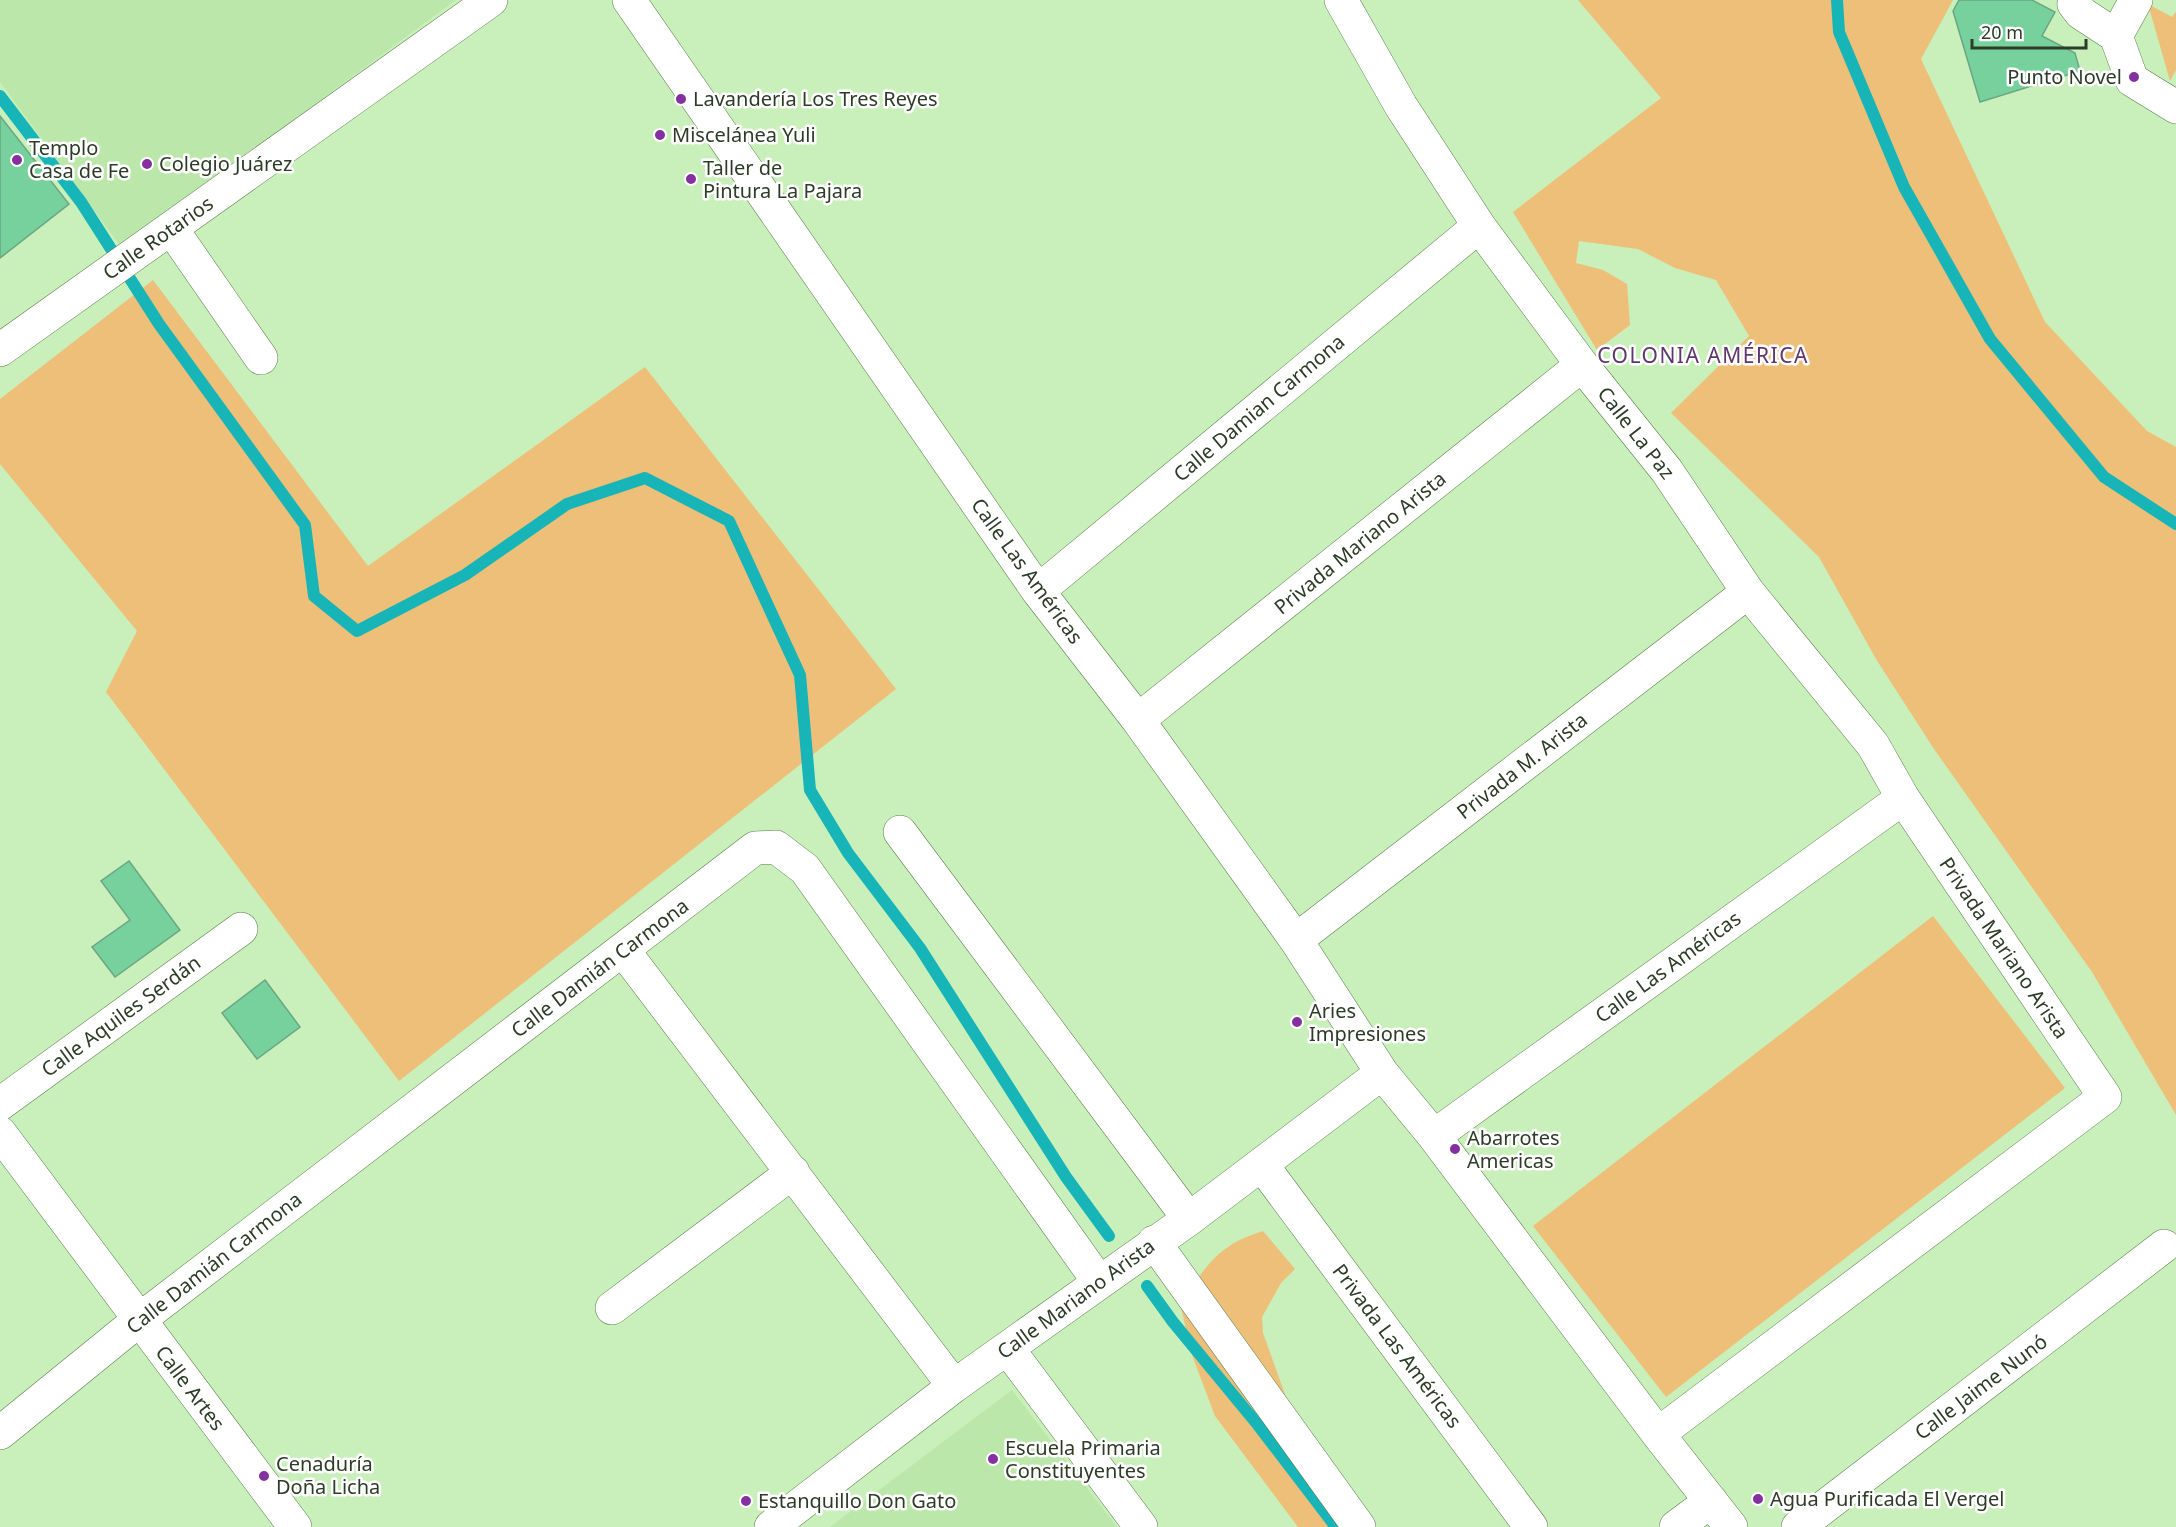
<svg xmlns="http://www.w3.org/2000/svg" width="2176" height="1527" font-family="'Noto Sans',sans-serif">
	<rect width="100%" height="100%" fill="#c9efba"/>
	<path fill="#bce7ab" d="M0,0H456L121,247L0,82Z
		M1012,1390L1117,1527H830Z"/>
	<path fill="#eebf78" d="M1578,0H1953L1921,59L2045,322L2147,431L2176,447V1115L2092,972L1934,749L1876,659L1819,557L1671,413L1749,336L1716,280L1675,268L1638,249L1579,241L1576,263L1603,270L1627,284L1630,325L1597,350L1513,212L1661,98Z
		M2148,4L2172,17L2176,12V70L2170,81Z
		M153,280L368,566L645,367L896,689L399,1081L106,692L137,631L0,464V399Z
		M1933,916L2065,1088L1666,1397L1533,1226Z
		M1263,1231L1295,1269L1281,1283L1262,1317L1263,1333L1309,1461L1357,1527H1298L1215,1416L1192,1355L1180,1303C1208,1266 1215,1246 1263,1231Z"/>
	<g fill="none" stroke-linecap="round" stroke-linejoin="round">
		<path stroke="#18b5b8" stroke-width="12" d="M1837,0L1839,32L1904,187L1990,339L2104,477L2176,524
			M0,96L81,202L159,324L305,525L314,596L357,631L465,575L567,504L645,478L729,521L800,675L810,790L848,853L920,948L1066,1177L1109,1236
			M1147,1286L1173,1322L1258,1425L1336,1527"/>
	</g>
	<path fill="#77d19c" stroke="#6ba682" stroke-width="1.5" d="M1959,0H2032L2055,12L2042,36L2075,53L2080,71L1980,102L1953,11Z
		M0,116L69,204L0,258Z
		M129,861L180,930L115,977L92,947L130,920L101,881Z
		M265,980L300,1027L257,1059L222,1013Z"/>
	<g fill="none" stroke-linecap="round" stroke-linejoin="round">
		<defs>
			<path id="minor" d="M629,0L1038,591L1138,720L1296,940L1382,1073L1434,1136L1658,1434L1731,1527
				M1341,0L1401,106L1479,226L1582,365L1667,471L1748,592L1873,745L1903,798L2105,1097L1658,1434
				M2076,0L2074,4L2081,13L2116,36
				M2136,0L2116,36L2132,80L2176,107
				M171,228L261,358
				M0,350L491,0
				M1038,591L1479,226
				M1138,720L1582,365
				M900,832L1189,1219
				M1296,940L1748,592
				M623,950L954,1386
				M0,1104L241,929
				M0,1133L295,1527
				M1434,1136L1903,798
				M1262,1165L1531,1527
				M1154,1242L1359,1527
				M612,1308L793,1172
				M1008,1349L1141,1527
				M0,1433L139,1320L755,848L776,847L805,869L1099,1282
				M771,1527L954,1386L1189,1219L1382,1073
				M1676,1527L1711,1501
				M1798,1527L2164,1246"/>
		</defs>
		<use href="#minor" stroke="#5b7c4c" stroke-width="34"/>
		<use href="#minor" stroke="#fff" stroke-width="33"/>
	</g>
	<g fill="#84309f" stroke="#fff" stroke-width="2">
		<circle cx="2134" cy="77" r="6"/>
		<circle cx="681" cy="99" r="6"/>
		<circle cx="660" cy="135" r="6"/>
		<circle cx="17" cy="160" r="6"/>
		<circle cx="147" cy="164" r="6"/>
		<circle cx="691" cy="179" r="6"/>
		<circle cx="1297" cy="1022" r="6"/>
		<circle cx="1455" cy="1149" r="6"/>
		<circle cx="993" cy="1459" r="6"/>
		<circle cx="264" cy="1476" r="6"/>
		<circle cx="1758" cy="1499" r="6"/>
		<circle cx="746" cy="1501" r="6"/>
	</g>
	<g text-anchor="middle" stroke-width="5" stroke-linejoin="round" paint-order="stroke">
		<g font-size="20" fill="#2d3c27" stroke="#fff" text-anchor="start">
			<text x="2122" y="84" text-anchor="end">Punto Novel</text>
			<text x="693" y="106">Lavandería Los Tres Reyes</text>
			<text x="672" y="142">Miscelánea Yuli</text>
			<text x="29" y="155">Templo<tspan x="29" dy="23">Casa de Fe</tspan></text>
			<text x="159" y="171">Colegio Juárez</text>
			<text x="703" y="175">Taller de<tspan x="703" dy="23">Pintura La Pajara</tspan></text>
			<text x="1309" y="1018">Aries<tspan x="1309" dy="23">Impresiones</tspan></text>
			<text x="1467" y="1145">Abarrotes<tspan x="1467" dy="23">Americas</tspan></text>
			<text x="1005" y="1455">Escuela Primaria<tspan x="1005" dy="23">Constituyentes</tspan></text>
			<text x="276" y="1471">Cenaduría<tspan x="276" dy="23">Doña Licha</tspan></text>
			<text x="1770" y="1506">Agua Purificada El Vergel</text>
			<text x="758" y="1508">Estanquillo Don Gato</text>
		</g>
		<g font-size="20" fill="#2d3c27" stroke="#fff">
			<text transform="translate(158 238) rotate(-35)" y="7">Calle Rotarios</text>
			<text transform="translate(1259 408) rotate(-40)" y="7">Calle Damian Carmona</text>
			<text transform="translate(1636 433) rotate(52)" y="7">Calle La Paz</text>
			<text transform="translate(1360 543) rotate(-39)" y="7">Privada Mariano Arista</text>
			<text transform="translate(1027 571) rotate(54)" y="7">Calle Las Américas</text>
			<text transform="translate(1522 766) rotate(-38)" y="7">Privada M. Arista</text>
			<text transform="translate(2004 948) rotate(56)" y="7">Privada Mariano Arista</text>
			<text transform="translate(1668 967) rotate(-36)" y="7">Calle Las Américas</text>
			<text transform="translate(600 968) rotate(-37)" y="7">Calle Damián Carmona</text>
			<text transform="translate(121 1016) rotate(-36)" y="7">Calle Aquiles Serdán</text>
			<text transform="translate(214 1263) rotate(-38)" y="7">Calle Damián Carmona</text>
			<text transform="translate(1076 1299) rotate(-36)" y="7">Calle Mariano Arista</text>
			<text transform="translate(1397 1346) rotate(53)" y="7">Privada Las Américas</text>
			<text transform="translate(1981 1387) rotate(-37)" y="7">Calle Jaime Nunó</text>
			<text transform="translate(190 1388) rotate(53)" y="7">Calle Artes</text>
		</g>
		<g font-size="21" letter-spacing="1.5" fill="#5f366d" stroke="#fff">
			<text x="1703" y="363">COLONIA AMÉRICA</text>
		</g>
	</g>
	<path d="M1972 39v9h114v-9" fill="none" stroke="#2d3c27" stroke-width="3"/>
	<text x="1981" y="39" font-size="18" fill="#2d3c27" stroke="#ffffff" stroke-width="4.5" paint-order="stroke">20 m</text>
</svg>
